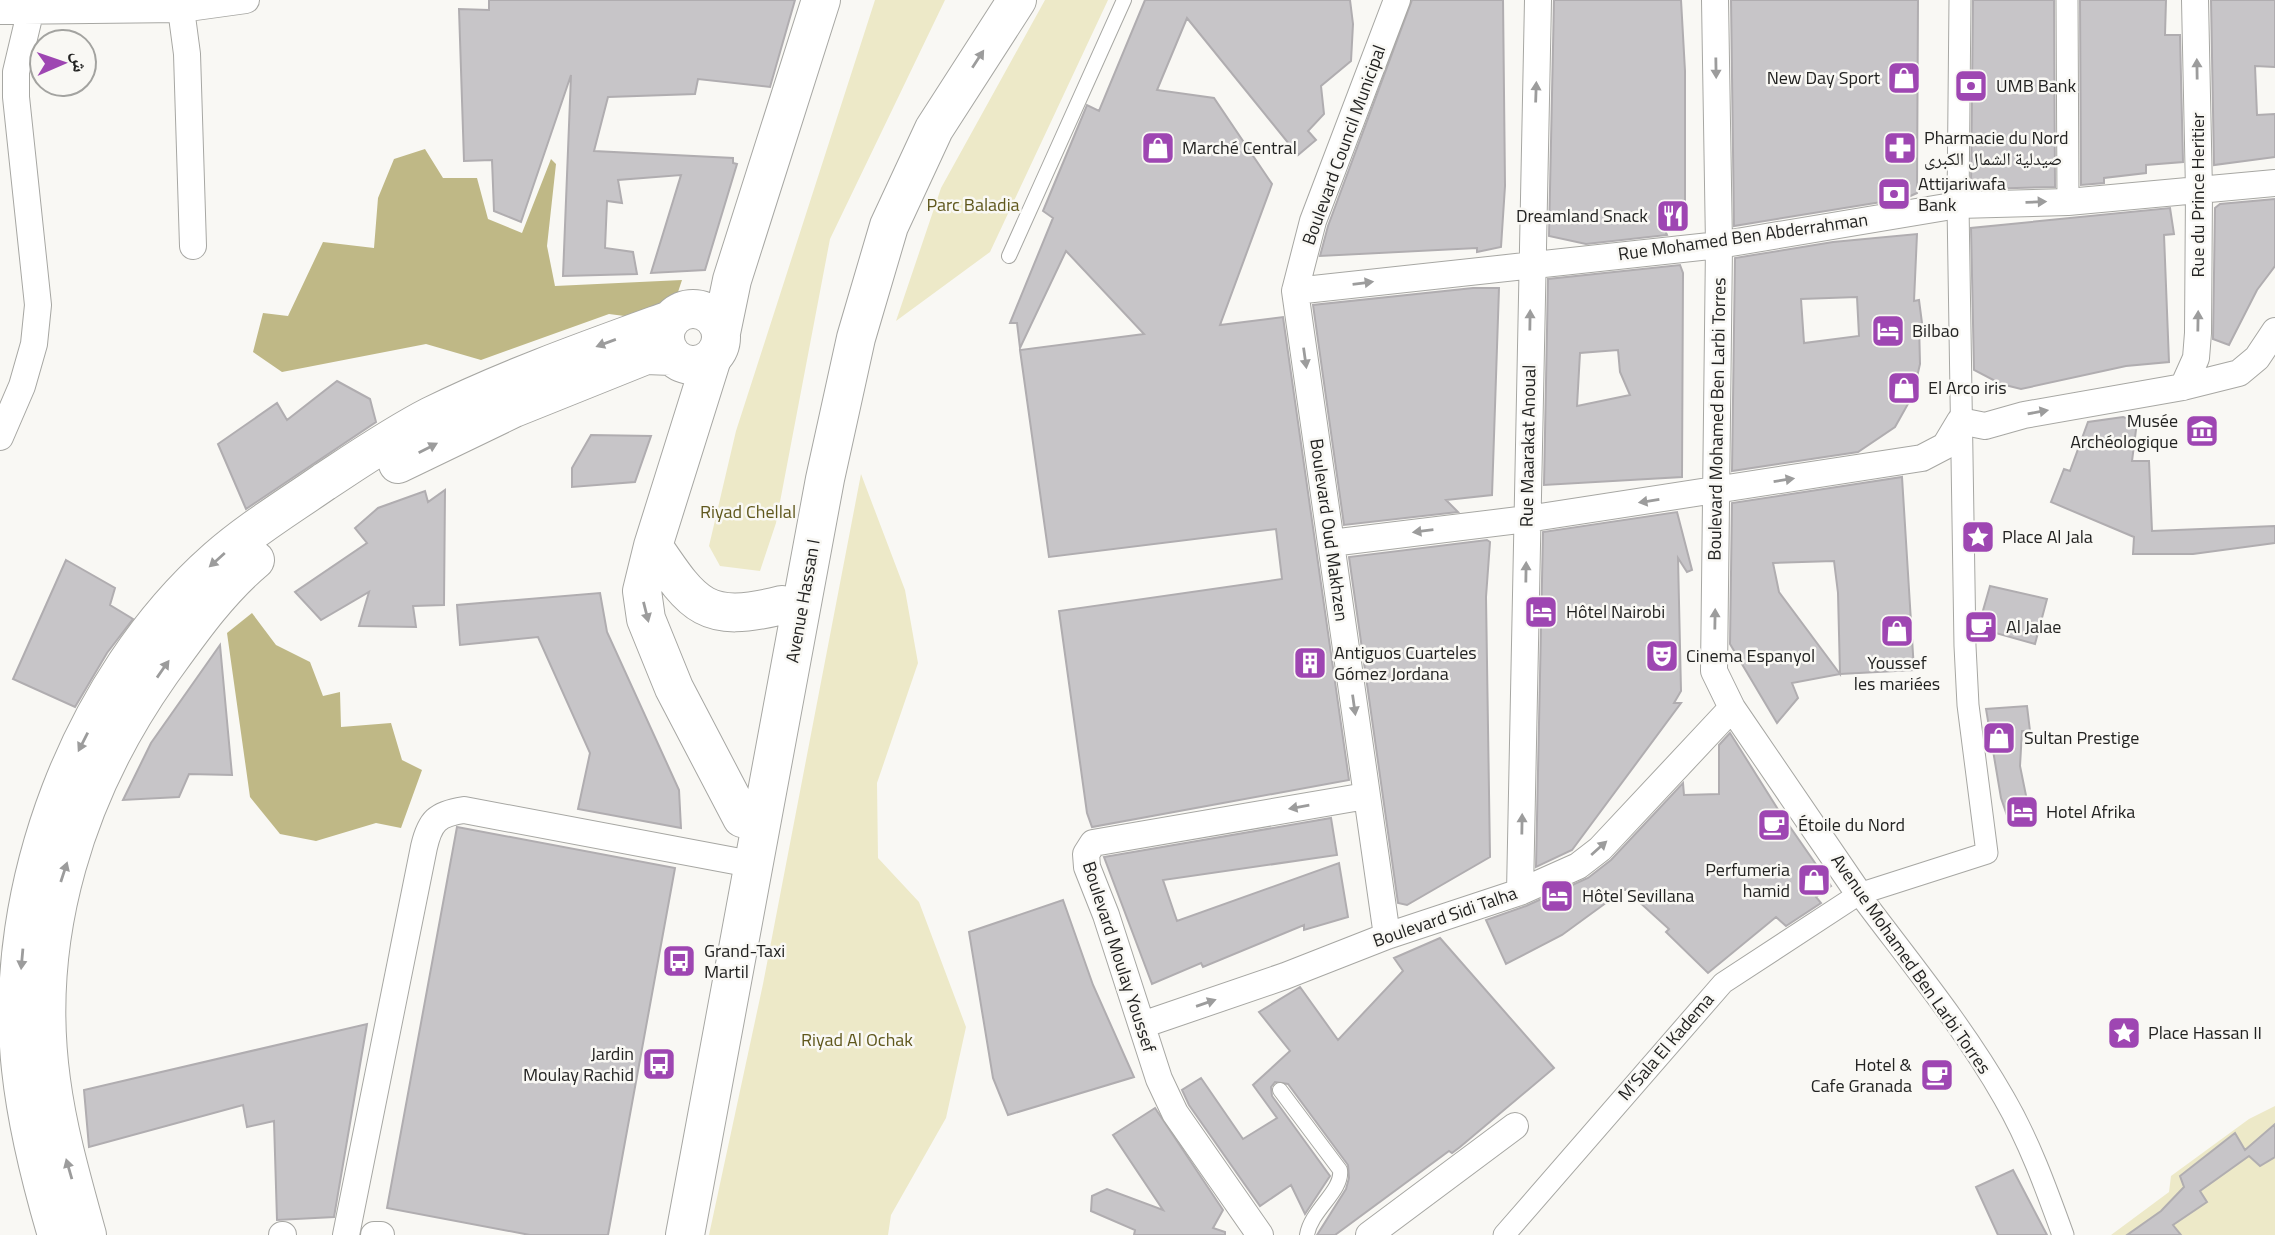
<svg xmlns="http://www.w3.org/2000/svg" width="2275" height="1235" font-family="'Titillium Web','Noto Naskh Arabic',sans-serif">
	<rect width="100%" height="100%" fill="#f9f8f4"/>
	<path fill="#ede9c8" d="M875,0H945L830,239L776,523L760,571L720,566L709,546L736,431Z
		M1045,0H1108L990,252L896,321L941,188Z
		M861,474L905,590L918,663L877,783L878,858L919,902L966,1027L946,1118L891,1215L888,1235H709L763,984Z
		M2275,1106V1235H2111L2169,1192L2171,1176L2249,1119Z"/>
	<path fill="#bfb886" d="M425,149L443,178H477L488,219L522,233L551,159L556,164L547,246L555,286L682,280L675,301L640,318L609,314L481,360L426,344L282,372L253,352L263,313L288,316L323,242L374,248L378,198L394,159Z
		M252,613L276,645L310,662L323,696L340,692L341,727L391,723L402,760L422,770L401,828L376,823L316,841L280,834L250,797L227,633Z"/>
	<path fill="#c7c5c8" stroke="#b0adb0" stroke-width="2" fill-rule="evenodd" d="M489,0H795L770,87L698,79L695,94L608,97L594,151L733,158V163L737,164L705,270L651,273L681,175L618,180L622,203L607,201L605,248L633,252L637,274L563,276L571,75L521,222L494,211L492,160L464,161L459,9L489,10Z
		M1145,0H1350L1353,24L1351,61L1321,86L1324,114L1308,131L1316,140L1298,155L1187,18L1157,90L1214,98L1272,184L1220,325L1283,317L1349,780L1092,827L1087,813L1059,611L1282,579L1276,529L1049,557L1020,350L1144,334L1066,251L1020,348L1017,323H1010L1053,218L1043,211L1075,134L1087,105L1099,111Z
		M1412,0H1503L1505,186L1501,247L1477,252V248L1320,256L1328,226Z
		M1554,0H1681L1685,71V226L1664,228L1667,235L1586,244L1549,236Z
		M1731,0H1918L1917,193L1906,198L1734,226Z
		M1973,0H2054L2055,187L1981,189L1971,185Z
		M2080,0H2166L2165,35H2180L2183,162L2146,165V173L2104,178V183L2081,185Z
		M2211,0H2275V67L2255,66L2257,115L2275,114V157L2214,165Z
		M2275,199V266L2257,290L2229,345L2213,339L2215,208L2220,204Z
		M2170,208L2174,234L2164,235L2169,362L2126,366L2021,389L2001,384L1974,370L1971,228Z
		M1917,234L1914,301L1919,300L1922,323H1919L1920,364L1913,395L1895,427L1858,452L1732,471L1735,258L1833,242ZM1857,297L1859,336L1804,343L1801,299Z
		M1680,265L1683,273L1682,477L1544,485L1548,279ZM1618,350L1620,372L1630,395L1577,406L1580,353Z
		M1473,288H1499L1492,495L1446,500L1458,512L1344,525L1313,305Z
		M337,381L370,399L376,422L246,509L218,444L277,403L287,420Z
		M2123,417L2137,422L2132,461H2149L2152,531L2275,526V543L2193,554H2133L2134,537L2051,502L2064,469L2070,471L2088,422Z
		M591,435L651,436L635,482L572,487V468Z
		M1902,477L1914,670L1840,674L1792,683L1798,698L1777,723L1730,644L1732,503ZM1834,561L1838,593L1840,674L1779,592L1773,563Z
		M445,490L444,605L413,606L416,627L359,626L369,592L321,620L295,592L367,543L355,528L378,508L425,491L428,502Z
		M1677,512L1692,570L1687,572L1678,558L1681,691L1674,703H1681L1572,850L1536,867L1543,532Z
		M1487,540L1490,542L1486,597L1490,857L1407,905L1398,903L1349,557Z
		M66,560L115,588L110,605L133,619L107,653L75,707L13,679Z
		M1990,586L2047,599L2035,644L1978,628Z
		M600,593L607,632L679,790L681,828L578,809L590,753L538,637L460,645L457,605Z
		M220,645L232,775L189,774L179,797L123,800L151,743Z
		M2027,706L2030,731H2022L2020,766L2032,825L2011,827L2001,798L1986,709Z
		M1730,733L1779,811L1831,886L1816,897L1821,903L1786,926L1776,917L1708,973L1666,932L1669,929L1625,889L1562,935L1506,964L1486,920L1526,906L1588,878L1611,860L1683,783L1684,795L1719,794V745Z
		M1331,818L1337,855L1163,880L1177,921L1339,863L1348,917L1304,930V925L1203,967L1201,963L1152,984L1104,857Z
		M457,827L675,868L608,1235H530L387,1208Z
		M1063,900L1093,985L1134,1077L1008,1115L993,1078L969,932Z
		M1440,938L1554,1068L1460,1147L1452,1153L1449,1151L1335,1235H1317L1346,1189L1349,1178L1348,1165L1288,1084L1275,1082L1271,1087L1272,1096L1330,1176L1305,1214L1291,1185L1260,1206L1189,1105L1182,1090L1201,1078L1243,1139L1277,1118L1253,1085L1290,1051L1259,1012L1300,987L1338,1040L1403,971L1394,958Z
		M367,1024L334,1217L277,1220L274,1121L247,1127L243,1105L89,1147L84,1090Z
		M1155,1108L1223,1210L1213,1228L1225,1232V1235H1134L1135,1230L1091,1211L1092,1196L1107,1189L1163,1210L1113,1135Z
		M2275,1124V1157L2260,1166L2249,1156L2200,1191L2207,1202L2173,1225L2181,1235H2127L2161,1211L2184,1187L2180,1176L2235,1133L2245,1150Z
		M2013,1170L2047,1235H1998L1976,1187Z"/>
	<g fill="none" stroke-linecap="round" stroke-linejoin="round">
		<defs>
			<path id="service" d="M1009,256L1124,0
				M1280,1090L1340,1170C1343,1191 1311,1210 1307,1235"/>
			<path id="pedestrian" d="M2067,0L2068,202
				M1859,894C1909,961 1963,1026 2004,1098C2029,1141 2046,1188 2063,1235
				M1504,1235L1723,983L1859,894L1987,853L1968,705L1965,646L1958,205L1960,0"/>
			<path id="minor" d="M1715,0L1719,245L1714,671L1732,708L1859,894
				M181,9L187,54L193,246
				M0,11L181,9L246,0
				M1295,291L1719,245L1958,205L2068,202L2275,183
				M2183,387L2196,358L2198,333L2199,191L2195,0
				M0,437L22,386L34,344L38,305L16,97V72L30,13
				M1331,543L1527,519L1922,458L1945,446L1960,421L1985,426L2024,415L2183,387L2239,373L2257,358L2275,331
				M1520,892L1538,0
				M1387,936L1295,291L1313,221L1397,0
				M1142,1025L1285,976L1387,936L1520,892L1578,866L1600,849L1732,708
				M282,1235H283
				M346,1235L424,847C430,821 437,814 464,810L735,861
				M374,1235H381
				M1260,1235L1175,1113L1159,1079L1106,915L1087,867L1086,854L1093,843L1366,796
				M1369,1235L1515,1126"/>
			<path id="secondary" d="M712,358L653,546L642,591L646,619L674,688L742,818
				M653,546C694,607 706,624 782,605
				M685,1235L825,479L856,338L889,226L934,129L1017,0"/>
			<path id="primary" d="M665 337a28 28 0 1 1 56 0a28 28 0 1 1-56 0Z
				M721,333L732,280L821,0
				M398,464L514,408L646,355L672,356
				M57,1235C41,1181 27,1125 21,1069C1,889 81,679 217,559C250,530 288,507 324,482C359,459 394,435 431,416C508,378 590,349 670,320
				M87,1235C73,1184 58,1133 51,1080C31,934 77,791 160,673C189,633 217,592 255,560"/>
		</defs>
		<use href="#service" stroke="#a7a7a3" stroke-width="16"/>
		<use href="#pedestrian" stroke="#a7a7a3" stroke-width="23"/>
		<use href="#minor" stroke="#a7a7a3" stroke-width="28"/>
		<use href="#secondary" stroke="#a7a7a3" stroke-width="40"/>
		<use href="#primary" stroke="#a7a7a3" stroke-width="40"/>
		<use href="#service" stroke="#fff" stroke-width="14"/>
		<use href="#pedestrian" stroke="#fff" stroke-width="21"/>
		<use href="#minor" stroke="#fff" stroke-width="26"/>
		<use href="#secondary" stroke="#fff" stroke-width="38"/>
		<use href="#primary" stroke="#fff" stroke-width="38"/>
	</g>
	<defs><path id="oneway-solid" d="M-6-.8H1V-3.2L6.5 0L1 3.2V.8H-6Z" transform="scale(1.75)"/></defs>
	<g fill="#9c9c9c">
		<use href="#oneway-solid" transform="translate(978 59) rotate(-57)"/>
		<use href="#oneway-solid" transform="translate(1716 68) rotate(89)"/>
		<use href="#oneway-solid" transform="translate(2197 69) rotate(-91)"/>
		<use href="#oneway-solid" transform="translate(1536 92) rotate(-88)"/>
		<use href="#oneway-solid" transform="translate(2036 202) rotate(-2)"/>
		<use href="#oneway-solid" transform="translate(1363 283) rotate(-7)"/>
		<use href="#oneway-solid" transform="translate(1530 320) rotate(-89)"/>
		<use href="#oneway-solid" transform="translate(2198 321) rotate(-89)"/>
		<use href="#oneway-solid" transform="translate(606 343) rotate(160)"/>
		<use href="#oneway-solid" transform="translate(1305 358) rotate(82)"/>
		<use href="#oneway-solid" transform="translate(2038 412) rotate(-10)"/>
		<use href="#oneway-solid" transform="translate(428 448) rotate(-27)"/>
		<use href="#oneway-solid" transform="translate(1784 480) rotate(-9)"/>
		<use href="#oneway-solid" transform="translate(1649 501) rotate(171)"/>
		<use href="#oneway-solid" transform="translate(1423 531) rotate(173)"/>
		<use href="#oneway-solid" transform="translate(217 560) rotate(138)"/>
		<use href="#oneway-solid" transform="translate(1526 572) rotate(-89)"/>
		<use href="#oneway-solid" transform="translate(646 612) rotate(76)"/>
		<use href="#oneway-solid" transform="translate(1715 619) rotate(-89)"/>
		<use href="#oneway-solid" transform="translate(163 669) rotate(-55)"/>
		<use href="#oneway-solid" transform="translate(1354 705) rotate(82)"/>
		<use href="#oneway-solid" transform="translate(83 742) rotate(117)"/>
		<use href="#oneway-solid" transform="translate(1299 807) rotate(170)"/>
		<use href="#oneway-solid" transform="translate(1522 824) rotate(-89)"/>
		<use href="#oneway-solid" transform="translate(1599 848) rotate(-42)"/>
		<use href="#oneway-solid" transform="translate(64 872) rotate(-72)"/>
		<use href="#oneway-solid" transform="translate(22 959) rotate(95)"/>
		<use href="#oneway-solid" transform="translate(1206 1003) rotate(-19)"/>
		<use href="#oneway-solid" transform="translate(69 1169) rotate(-106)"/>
	</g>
	<defs>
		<symbol id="shop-square" viewBox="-11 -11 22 22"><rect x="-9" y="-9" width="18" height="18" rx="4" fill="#9e46b2" stroke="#f9f8f4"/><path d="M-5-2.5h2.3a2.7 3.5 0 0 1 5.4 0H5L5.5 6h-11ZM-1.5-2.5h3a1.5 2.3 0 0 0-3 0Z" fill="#fff"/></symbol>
		<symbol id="bank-square" viewBox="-11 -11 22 22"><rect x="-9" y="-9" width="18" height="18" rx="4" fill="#9e46b2" stroke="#f9f8f4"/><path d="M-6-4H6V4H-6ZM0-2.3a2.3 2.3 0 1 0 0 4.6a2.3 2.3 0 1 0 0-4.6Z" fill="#fff"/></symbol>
		<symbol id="pharmacy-square" viewBox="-11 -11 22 22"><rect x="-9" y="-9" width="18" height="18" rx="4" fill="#9e46b2" stroke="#f9f8f4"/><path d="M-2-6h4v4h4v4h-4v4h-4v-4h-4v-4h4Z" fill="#fff"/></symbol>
		<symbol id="restaurant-square" viewBox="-11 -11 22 22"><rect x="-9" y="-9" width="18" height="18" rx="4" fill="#9e46b2" stroke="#f9f8f4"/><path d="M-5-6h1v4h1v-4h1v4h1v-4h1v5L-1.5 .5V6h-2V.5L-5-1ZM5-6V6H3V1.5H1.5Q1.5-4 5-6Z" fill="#fff"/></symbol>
		<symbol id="hotel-square" viewBox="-11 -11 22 22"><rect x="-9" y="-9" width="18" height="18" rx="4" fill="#9e46b2" stroke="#f9f8f4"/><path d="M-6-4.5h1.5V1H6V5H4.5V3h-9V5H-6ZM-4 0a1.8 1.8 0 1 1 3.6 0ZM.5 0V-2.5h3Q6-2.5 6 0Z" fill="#fff"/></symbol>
		<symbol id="museum-square" viewBox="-11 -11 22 22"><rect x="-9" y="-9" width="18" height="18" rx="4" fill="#9e46b2" stroke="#f9f8f4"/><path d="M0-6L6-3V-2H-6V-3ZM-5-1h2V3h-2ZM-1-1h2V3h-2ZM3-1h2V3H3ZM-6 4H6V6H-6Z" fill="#fff"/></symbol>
		<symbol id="sight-square" viewBox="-11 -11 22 22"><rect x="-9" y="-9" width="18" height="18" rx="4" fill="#9e46b2" stroke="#f9f8f4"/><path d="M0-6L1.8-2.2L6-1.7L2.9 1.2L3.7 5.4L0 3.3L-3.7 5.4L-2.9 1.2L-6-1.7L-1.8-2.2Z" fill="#fff"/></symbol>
		<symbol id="cafe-square" viewBox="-11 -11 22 22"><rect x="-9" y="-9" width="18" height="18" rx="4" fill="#9e46b2" stroke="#f9f8f4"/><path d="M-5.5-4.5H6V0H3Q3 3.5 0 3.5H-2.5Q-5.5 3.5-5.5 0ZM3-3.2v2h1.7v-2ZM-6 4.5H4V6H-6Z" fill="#fff"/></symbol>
		<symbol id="theatre-square" viewBox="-11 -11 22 22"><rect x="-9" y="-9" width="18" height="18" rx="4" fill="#9e46b2" stroke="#f9f8f4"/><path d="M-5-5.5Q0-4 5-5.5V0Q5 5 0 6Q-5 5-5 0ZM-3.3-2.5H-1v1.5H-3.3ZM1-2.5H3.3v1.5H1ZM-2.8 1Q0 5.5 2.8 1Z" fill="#fff"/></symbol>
		<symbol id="building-square" viewBox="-11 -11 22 22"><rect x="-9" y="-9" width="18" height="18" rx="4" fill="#9e46b2" stroke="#f9f8f4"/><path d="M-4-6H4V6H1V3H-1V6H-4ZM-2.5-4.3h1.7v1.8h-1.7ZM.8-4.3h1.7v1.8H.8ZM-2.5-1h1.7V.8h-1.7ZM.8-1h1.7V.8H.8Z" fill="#fff"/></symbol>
		<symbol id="bus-square" viewBox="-11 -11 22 22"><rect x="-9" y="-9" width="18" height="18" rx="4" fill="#9e46b2" stroke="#f9f8f4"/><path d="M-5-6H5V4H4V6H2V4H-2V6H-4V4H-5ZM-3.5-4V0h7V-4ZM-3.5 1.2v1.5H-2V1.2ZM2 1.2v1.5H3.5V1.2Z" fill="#fff"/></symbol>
	</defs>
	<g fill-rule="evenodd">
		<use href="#shop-square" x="1885" y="59" width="38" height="38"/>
		<use href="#bank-square" x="1952" y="67" width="38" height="38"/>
		<use href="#shop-square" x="1139" y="129" width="38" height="38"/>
		<use href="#pharmacy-square" x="1881" y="129" width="38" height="38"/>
		<use href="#bank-square" x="1875" y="175" width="38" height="38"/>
		<use href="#restaurant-square" x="1654" y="197" width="38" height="38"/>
		<use href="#hotel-square" x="1869" y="312" width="38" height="38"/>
		<use href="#shop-square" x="1885" y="369" width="38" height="38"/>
		<use href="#museum-square" x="2183" y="412" width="38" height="38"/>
		<use href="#sight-square" x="1959" y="518" width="38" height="38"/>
		<use href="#hotel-square" x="1522" y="593" width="38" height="38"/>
		<use href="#cafe-square" x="1962" y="608" width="38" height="38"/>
		<use href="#shop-square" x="1878" y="612" width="38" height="38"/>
		<use href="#theatre-square" x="1643" y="637" width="38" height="38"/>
		<use href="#building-square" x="1291" y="644" width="38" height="38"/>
		<use href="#shop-square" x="1980" y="719" width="38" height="38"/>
		<use href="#hotel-square" x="2003" y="793" width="38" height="38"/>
		<use href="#cafe-square" x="1755" y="806" width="38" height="38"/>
		<use href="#shop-square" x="1795" y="861" width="38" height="38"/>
		<use href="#hotel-square" x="1538" y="877" width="38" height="38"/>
		<use href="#bus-square" x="660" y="942" width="38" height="38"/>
		<use href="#sight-square" x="2105" y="1014" width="38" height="38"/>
		<use href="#bus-square" x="640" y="1045" width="38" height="38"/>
		<use href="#cafe-square" x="1918" y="1056" width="38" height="38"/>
	</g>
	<g text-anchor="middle" stroke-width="5" stroke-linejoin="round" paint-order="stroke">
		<g font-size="18" fill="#232322" stroke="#f9f8f4" text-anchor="start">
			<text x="1880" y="84" text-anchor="end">New Day Sport</text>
			<text x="1996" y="92">UMB Bank</text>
			<text x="1924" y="144">Pharmacie du Nord<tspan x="1924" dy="21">صيدلية الشمال الكبرى</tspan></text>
			<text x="1182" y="154">Marché Central</text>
			<text x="1918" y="190">Attijariwafa<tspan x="1918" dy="21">Bank</tspan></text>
			<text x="1648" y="222" text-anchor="end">Dreamland Snack</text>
			<text x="1912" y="337">Bilbao</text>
			<text x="1928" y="394">El Arco iris</text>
			<text x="2178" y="427" text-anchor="end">Musée<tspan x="2178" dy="21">Archéologique</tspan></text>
			<text x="2002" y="543">Place Al Jala</text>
			<text x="1566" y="618">Hôtel Nairobi</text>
			<text x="2006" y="633">Al Jalae</text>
			<text x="1334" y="659">Antiguos Cuarteles<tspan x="1334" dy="21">Gómez Jordana</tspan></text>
			<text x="1686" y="662">Cinema Espanyol</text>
			<text x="1897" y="669" text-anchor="middle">Youssef<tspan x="1897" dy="21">les mariées</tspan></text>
			<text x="2024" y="744">Sultan Prestige</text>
			<text x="2046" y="818">Hotel Afrika</text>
			<text x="1798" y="831">Étoile du Nord</text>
			<text x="1790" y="876" text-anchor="end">Perfumeria<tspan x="1790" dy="21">hamid</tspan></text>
			<text x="1582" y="902">Hôtel Sevillana</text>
			<text x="704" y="957">Grand-Taxi<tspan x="704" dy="21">Martil</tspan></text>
			<text x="2148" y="1039">Place Hassan II</text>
			<text x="634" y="1060" text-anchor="end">Jardin<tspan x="634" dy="21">Moulay Rachid</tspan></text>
			<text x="1912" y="1071" text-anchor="end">Hotel &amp;<tspan x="1912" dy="21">Cafe Granada</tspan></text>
		</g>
		<g font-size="18" fill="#232322" stroke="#f9f8f4">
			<text transform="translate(1344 145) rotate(-70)" y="6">Boulevard Council Municipal</text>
			<text transform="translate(2198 195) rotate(-90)" y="6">Rue du Prince Heritier</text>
			<text transform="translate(1743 237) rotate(-8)" y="6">Rue Mohamed Ben Abderrahman</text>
			<text transform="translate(1717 419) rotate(-89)" y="6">Boulevard Mohamed Ben Larbi Torres</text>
			<text transform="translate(1528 446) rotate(-89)" y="6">Rue Maarakat Anoual</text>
			<text transform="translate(1329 530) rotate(82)" y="6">Boulevard Oud Makhzen</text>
			<text transform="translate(803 601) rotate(-80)" y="6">Avenue Hassan I</text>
			<text transform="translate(1445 917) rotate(-19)" y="6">Boulevard Sidi Talha</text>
			<text transform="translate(1119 957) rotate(72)" y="6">Boulevard Moulay Youssef</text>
			<text transform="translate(1911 964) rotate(55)" y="6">Avenue Mohamed Ben Larbi Torres</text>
			<text transform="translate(1666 1047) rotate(-49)" y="6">M’Sala El Kadema</text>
		</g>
		<g font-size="18" fill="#5f571c" stroke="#f9f8f4">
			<text x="973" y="211">Parc Baladia</text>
			<text x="748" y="518">Riyad Chellal</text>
			<text x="857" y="1046">Riyad Al Ochak</text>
		</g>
	</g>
	<g transform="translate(63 63) rotate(88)"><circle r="33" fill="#f9f8f4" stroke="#a3a3a0" stroke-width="2"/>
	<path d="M0-5L12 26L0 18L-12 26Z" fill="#9e46b2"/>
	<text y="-10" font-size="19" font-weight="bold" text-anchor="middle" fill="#232322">ش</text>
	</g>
</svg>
